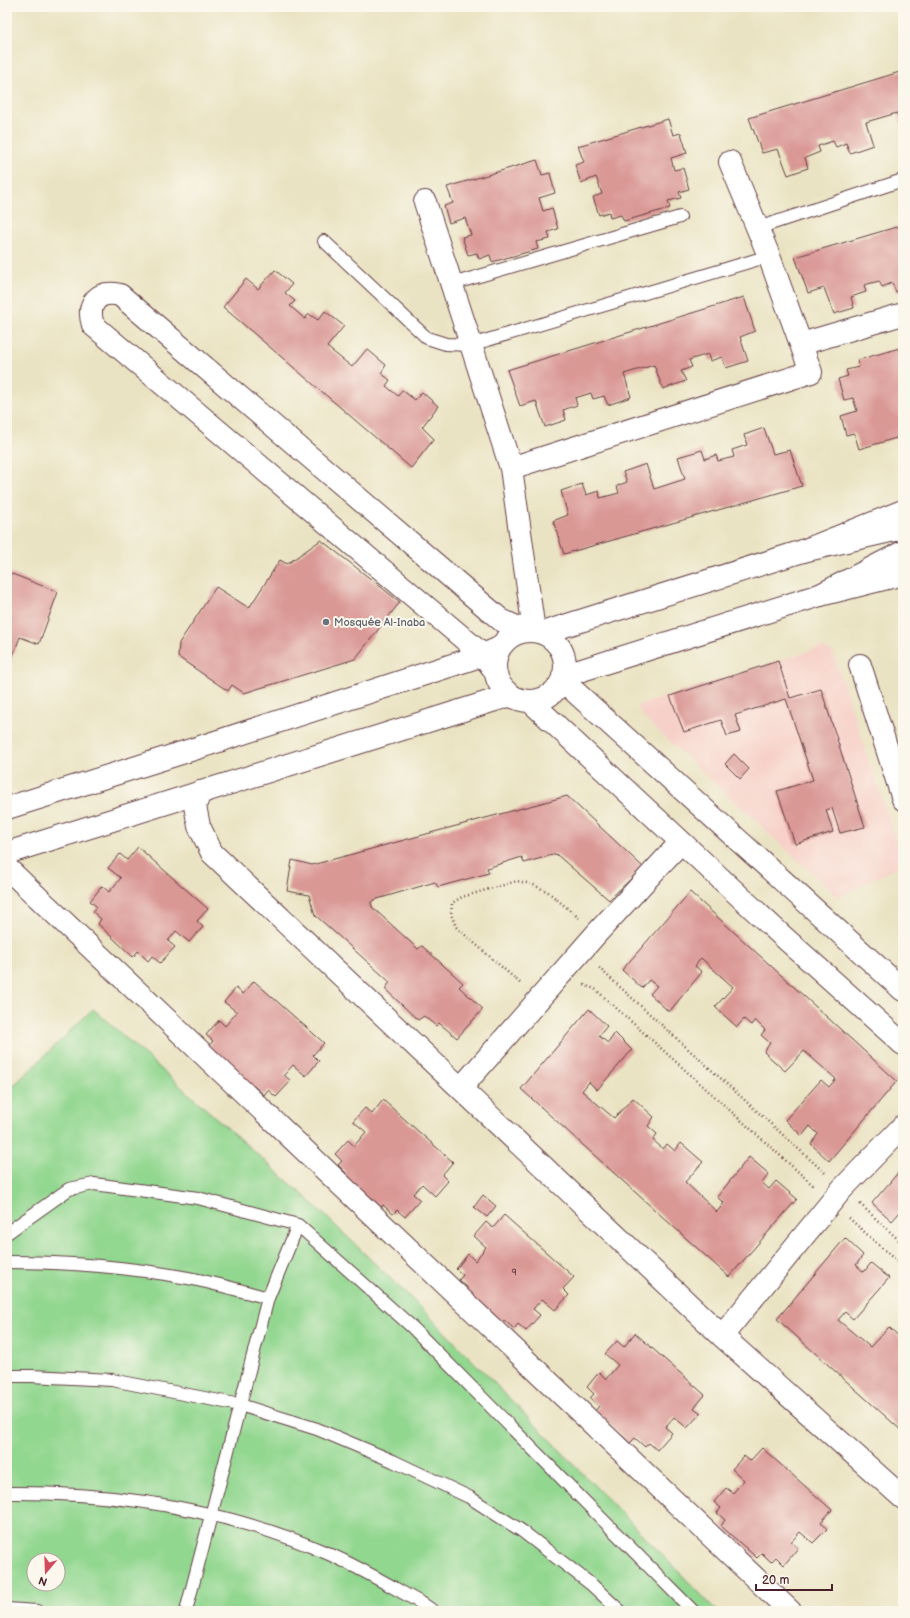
<svg xmlns="http://www.w3.org/2000/svg" width="910" height="1618" font-family="'Balsamiq Sans',sans-serif">
	<rect width="100%" height="100%" fill="#fbf7ec"/>
	<filter id="ink" filterUnits="userSpaceOnUse"><feTurbulence type="fractalNoise" baseFrequency=".025" numOctaves="2"/><feDisplacementMap in="SourceGraphic" scale="8" xChannelSelector="R" yChannelSelector="G"/><feConvolveMatrix kernelMatrix="1 2 1 2 8 2 1 2 1" color-interpolation-filters="sRGB"/></filter>
	<filter id="wash" filterUnits="userSpaceOnUse"><feTurbulence type="fractalNoise" baseFrequency=".012" numOctaves="4" result="noise"/><feDisplacementMap in="SourceGraphic" scale="16" xChannelSelector="R" yChannelSelector="G"/><feGaussianBlur stdDeviation="0.9" result="paint"/><feColorMatrix in="noise" values="0 0 0 0 0 0 0 0 0 0 0 0 0 0 0 0 0 1.4 0 .05"/><feComposite in="paint" operator="in"/></filter>
	<g filter="url(#wash)">
		<rect width="100%" height="100%" fill="#eae3c3"/>
		<path fill="#f7d1c9" d="M822,647L833,653L903,862V864L838,897L643,717L637,706Z"/>
		<path fill="#92d790" stroke="#6e7b5e" fill-rule="evenodd" d="M93,1009L311,1202L425,1312L717,1611H7V1092ZM34,1560H58V1584H34Z"/>
		<g id="blocks">
			<path fill="#da9895" d="M903,71V130L897,113L866,122L873,145L850,153L846,143L836,147L833,141L818,146L820,152L805,158L808,168L788,175L778,149L762,153L749,118Z
				M668,119L673,135L681,133L687,153L671,158L674,170L683,168L689,189L679,192L681,198L668,201L670,208L624,221L621,215L610,218L609,212L599,215L593,197L602,194L596,177L581,183L575,165L584,162L578,146Z
				M537,160L542,175L550,173L555,193L539,198L543,211L552,208L558,229L548,232L550,239L536,242L538,249L492,262L490,255L479,259L477,253L468,255L462,237L471,235L465,218L449,223L444,206L453,203L447,187Z
				M903,225V290L896,292L892,283L882,287L879,281L864,285L866,292L851,297L854,308L834,314L824,288L808,293L795,257Z
				M275,270L292,284L285,293L295,301L290,306L305,319L309,314L318,320L325,311L344,326L327,347L352,367L367,349L386,365L381,373L390,380L386,386L398,396L402,390L415,400L422,392L438,406L422,427L434,439L411,468L223,307L246,279L258,289Z
				M744,297L755,331L740,337L748,361L726,368L722,357L710,361L708,354L689,360L692,367L681,371L686,381L663,389L654,365L624,374L631,397L608,405L604,396L593,399L591,393L575,398L577,405L563,410L566,420L545,427L536,401L520,406L507,370Z
				M903,347V436L859,449L854,433L846,435L841,416L857,411L853,398L844,400L838,379L848,376L846,370L859,367L858,360Z
				M764,428L773,454L790,450L802,486L564,554L553,521L568,515L561,491L582,484L586,495L599,491L600,498L619,493L617,486L627,482L623,472L646,464L654,489L685,479L678,457L702,450L705,459L716,455L718,461L734,457L732,450L747,445L744,435Z
				M321,540L400,602L355,659L244,693L232,685L228,691L178,657L179,643L216,587L249,608L280,560L287,564Z
				M7,572L58,592L39,644L20,637L7,671Z
				M778,661L790,698L821,689L865,827L840,833L832,808L826,810L833,832L795,844L777,791L813,780L786,699L735,715L741,732L727,736L721,720L684,732L670,696Z
				M734,754L749,769L740,779L725,764Z
				M567,796L643,867L609,900L556,854L524,863L522,857L487,868L489,873L438,887L435,882L374,900L371,902L372,907L418,949L422,946L463,983L459,987L483,1009L457,1038L439,1023L436,1026L424,1016L418,1020L385,989L390,982L315,915L309,895L287,891L292,860L312,865Z
				M138,847L208,909L197,921L203,927L189,942L176,931L168,941L175,947L160,963L152,956L148,961L138,951L133,957L115,940L98,924L101,919L93,912L97,907L90,901L102,886L109,892L121,878L108,868L120,854L127,860Z
				M690,892L897,1081L829,1161L811,1144L818,1134L810,1126L802,1136L785,1120L821,1080L829,1087L836,1079L804,1051L785,1071L764,1052L770,1043L761,1035L765,1030L755,1020L751,1025L744,1019L737,1027L715,1007L733,987L701,958L695,966L702,972L669,1012L650,994L657,986L649,980L642,988L622,970Z
				M254,981L324,1043L313,1055L319,1061L306,1076L293,1065L284,1075L291,1081L276,1097L268,1090L264,1095L254,1086L249,1091L209,1046L213,1041L206,1035L219,1020L225,1026L237,1012L224,1002L236,988L243,994Z
				M589,1009L607,1026L599,1036L608,1043L615,1033L632,1050L597,1090L589,1082L582,1091L614,1118L633,1098L654,1117L648,1126L657,1134L653,1140L663,1149L667,1144L675,1151L681,1143L703,1162L685,1182L717,1212L724,1203L717,1197L749,1157L769,1174L762,1183L769,1189L776,1181L797,1199L729,1277L521,1089Z
				M383,1100L453,1162L442,1175L448,1181L435,1196L422,1184L413,1194L420,1200L405,1217L397,1210L393,1214L383,1205L378,1210L343,1178L346,1173L338,1165L342,1161L335,1154L348,1140L354,1146L366,1132L353,1121L365,1108L372,1114Z
				M903,1167V1217L899,1213L892,1221L872,1203Z
				M483,1195L496,1206L487,1217L474,1207Z
				M504,1215L574,1277L563,1289L569,1295L555,1310L542,1299L533,1309L540,1315L526,1331L518,1324L514,1329L504,1320L499,1325L464,1292L467,1287L459,1280L463,1275L456,1269L468,1254L475,1261L486,1247L474,1236L486,1222L493,1228Z
				M845,1238L863,1255L856,1265L864,1272L871,1263L889,1278L853,1319L845,1312L838,1320L870,1347L889,1327L903,1340V1432L777,1319Z
				M635,1333L705,1395L694,1408L701,1413L687,1428L674,1417L665,1427L672,1433L657,1450L649,1443L645,1447L635,1438L630,1443L595,1411L599,1406L590,1398L594,1394L587,1387L599,1372L606,1379L618,1365L605,1354L617,1341L624,1347Z
				M762,1448L832,1510L821,1522L827,1529L813,1543L800,1532L791,1542L798,1548L784,1565L776,1557L771,1562L762,1553L757,1558L721,1526L725,1520L717,1513L721,1508L714,1502L726,1488L733,1493L744,1480L732,1469L744,1456L750,1461Z"/>
		</g>
	</g>
	<g filter="url(#ink)">
		<use href="#blocks" fill-opacity="0" stroke="#623c42" stroke-width="1"/>
		<g fill="none" stroke-linecap="round" stroke-linejoin="round">
			<defs>
				<path id="lane" d="M758,228L903,180
					M324,241L427,338L446,344L471,345L769,256
					M452,284L680,217
					M7,1233L69,1189L94,1184L198,1198L298,1225L412,1327L693,1611
					M7,1262C67,1262 129,1267 188,1278C215,1283 242,1291 268,1298
					M7,1376H31L112,1380L240,1405L317,1429L393,1461L469,1497L522,1531L592,1585L620,1611
					M7,1493C118,1492 227,1509 329,1554C361,1568 392,1587 423,1604L433,1611
					M7,1609L37,1611
					M186,1611L268,1298L298,1225"/>
				<path id="street" d="M425,202L511,468L534,631
					M801,344L903,314
					M511,468L811,372L769,256L730,162
					M860,665L903,799
					M495,671L483,655L93,325C86,303 98,290 120,295L487,608L501,620L525,631
					M200,792L195,806L199,826L212,853L722,1336L903,1498
					M7,868L790,1611
					M461,1088L597,933L681,842
					M722,1336L842,1189L903,1126"/>
				<path id="secondary" d="M495 666a35 35 0 1 1 70 0a35 35 0 1 1-70 0Z
					M542,633L803,551L903,528
					M563,676L820,595L903,552
					M562,680L903,990
					M530,701L778,932L903,1044
					M7,808L194,749L483,655L499,648
					M7,853L511,695"/>
				<path id="highway" d="M803,551L903,511
					M820,595L903,574"/>
			</defs>
			<use href="#lane" stroke="#623c42" stroke-width="14"/>
			<use href="#street" stroke="#623c42" stroke-width="24"/>
			<use href="#secondary" stroke="#623c42" stroke-width="24"/>
			<use href="#highway" stroke="#623c42" stroke-width="24"/>
			<path stroke="#623c42" stroke-width="2.5" stroke-dasharray="1 3" stroke-linecap="butt" d="M599,968L825,1173
				M520,983L456,927L451,914L452,903L462,897L517,881L532,884L548,892L579,918
				M584,985L595,989L814,1186
				M860,1204L903,1244
				M849,1218L903,1267"/>
			<use href="#lane" stroke="#fff" stroke-width="12"/>
			<use href="#street" stroke="#fff" stroke-width="22"/>
			<use href="#secondary" stroke="#fff" stroke-width="22"/>
			<use href="#highway" stroke="#fff" stroke-width="22"/>
		</g>
	</g>
	<circle fill="#6b7280" stroke="#fbf7ec" stroke-width="1.5" cx="326" cy="622" r="4"/>
	<g text-anchor="middle" stroke-width="4" stroke-linejoin="round" paint-order="stroke">
		<g font-size="9" fill="#6e3d46">
			<text x="514" y="1275">9</text>
		</g>
		<g font-size="11" fill="#5b616d" stroke="#fbf7ec" text-anchor="start">
			<text x="334" y="626">Mosquée Al-Inaba</text>
		</g>
	</g>
	<rect width="910" height="1618" fill="none" stroke="#fbf7ec" stroke-width="24"/>
	<g transform="translate(46 1572) rotate(199)"><circle r="19" fill="#fbf7ec" stroke="#b4a19f"/>
	<path d="M0-3L7 15L0 10L-7 15Z" fill="#d1495b"/>
	<text y="-6" font-size="11" font-weight="bold" text-anchor="middle" fill="#4a1f2b">N</text>
	</g>
	<path d="M756 1584v6h76v-6" fill="none" stroke="#4a1f2b" stroke-width="2"/>
	<text x="762" y="1584" font-size="12" fill="#4a1f2b" stroke="#fbf7ec" stroke-width="3" paint-order="stroke">20 m</text>
</svg>
